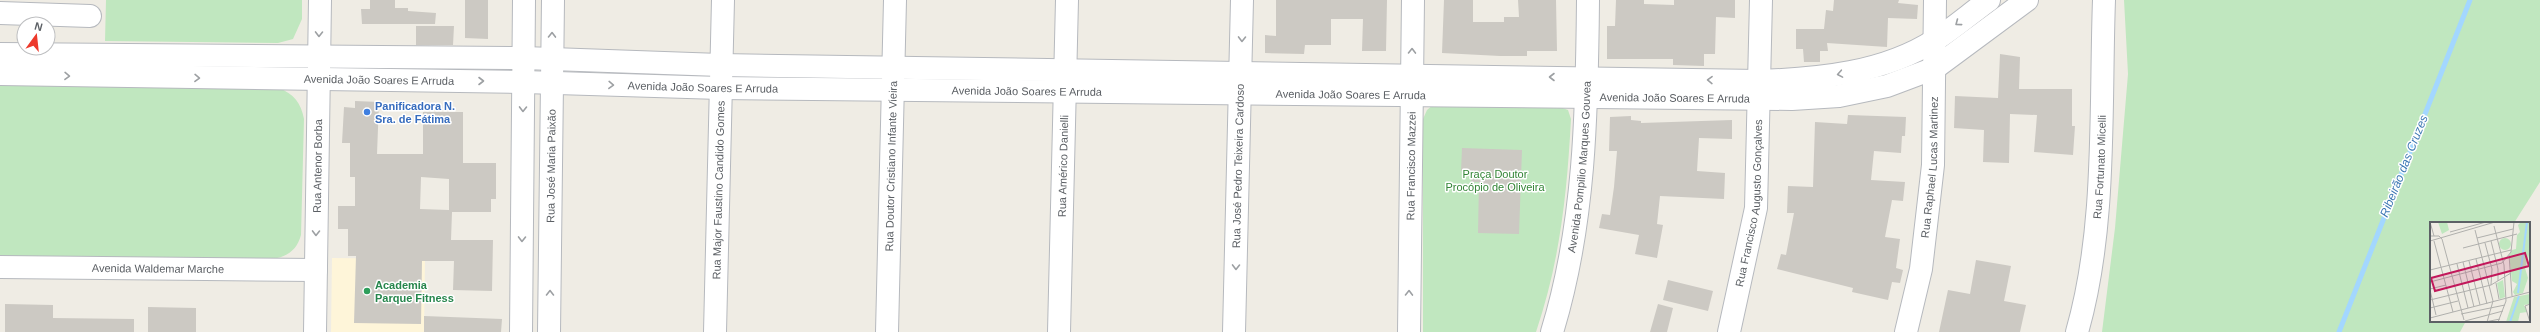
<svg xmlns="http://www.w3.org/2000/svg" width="2540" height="332" font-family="Helvetica,sans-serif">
	<rect width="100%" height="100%" fill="#efece4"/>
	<path fill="#fef5d9" d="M332,258L425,259L424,332H331Z"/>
	<path fill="#c0e7bf" d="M106,0H302V19L293,39L278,43L105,41Z
		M2124,0H2540V182L2514,223H2431V321H2466L2460,332H2102L2115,228L2128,74Z
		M0,83L279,88C294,94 301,103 304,119L301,235C297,250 287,257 272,259L0,256Z
		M1434,104L1557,106L1568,110L1571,119C1567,194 1560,261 1536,332H1423V119L1427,110Z"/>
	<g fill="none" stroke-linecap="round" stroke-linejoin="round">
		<path stroke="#a3d7ff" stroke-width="5" d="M2339,332L2470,0"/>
	</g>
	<path fill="#ccc9c3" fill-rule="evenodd" d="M370,0H395V8H408V11L436,13L435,24H362L361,9H370Z
		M465,0H488V39L465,38Z
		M1276,0H1387L1386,51H1362L1363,19H1331V45H1305L1304,54L1265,53V35L1276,36Z
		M1444,0H1473V22H1504V17H1519L1518,0H1556L1557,51H1527V56H1500L1442,53Z
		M1616,0H1644V4L1674,5V0H1735V18L1716,17L1715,54H1704V66L1673,65V59H1607V26H1615Z
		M1834,0H1899L1898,3L1918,5L1917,19L1888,18L1887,47L1827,43L1828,51H1820V62H1804L1803,49H1796V29H1824L1826,10L1833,11Z
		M416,26H454L453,45H416Z
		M2000,54L2020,57L2019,89H2072V126H2075L2073,155L2034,152L2037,115L2010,114L2009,163L1983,162L1984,130L1954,128L1955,96L1998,98Z
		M355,101L379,102L377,154H423V112H463V163H496V199H491V212H452L451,240H493L492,291L453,290L454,261H422L421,324L354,323L356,256H348V229H338V206H355V177H350V143H342L344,107L355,108ZM421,177L449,179V210L420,209Z
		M1848,115L1906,117L1905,136H1902L1901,153L1874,151L1871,180L1905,182L1903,201L1892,200L1885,237L1900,239L1896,268L1903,270L1900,283L1892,282L1888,300L1852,292L1853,288L1777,269L1781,254L1786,255L1794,213H1787L1788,186L1813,187L1815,122L1847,124Z
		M1631,116V120L1641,121V123L1732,120V139L1699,138L1697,171L1725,173L1724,199L1660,196L1657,224L1663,225L1657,258L1635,254L1639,235L1599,228L1602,214L1610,215L1614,187L1617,151H1609L1610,117Z
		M1462,148L1522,150L1519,234L1478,233L1479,182H1471L1472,171H1461Z
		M1976,260L2011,266L2004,301L2026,305L2020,332H1939L1948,290L1970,294Z
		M1668,280L1713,291L1708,311L1663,300Z
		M5,304L53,305V318L134,319V332H5Z
		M1658,304L1673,308L1667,332H1650Z
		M148,307L196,308V332H148Z
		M424,316L502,319L501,332H424Z"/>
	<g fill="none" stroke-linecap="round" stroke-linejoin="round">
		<defs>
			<g id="minor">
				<path d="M0,13L90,16"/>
				<path d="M0,54L524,58L720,65L1759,81C1819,79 1884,73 1935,40C1954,28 1971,13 1989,0"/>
				<path id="s1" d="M0,74L524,82L720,88L1792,99L1839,96L1887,86L1935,68L2027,0"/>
				<path id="s2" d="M0,267L316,270"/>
				<path id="s3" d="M315,332L320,0"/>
				<path d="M521,332L524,0"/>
				<path id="s4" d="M549,332L553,0"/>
				<path id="s5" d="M715,332L723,0"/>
				<path id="s6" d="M887,332L895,0"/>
				<path id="s7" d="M1059,332L1067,0"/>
				<path id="s8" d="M1234,332L1242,0"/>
				<path id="s9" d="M1409,332L1413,0"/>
				<path id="s10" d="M1552,332C1585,225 1587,111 1588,0"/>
				<path id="s11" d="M1729,332L1756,208L1761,0"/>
				<path id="s12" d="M1906,332L1921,269L1933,165L1935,0"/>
				<path id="s13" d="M2077,332C2107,228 2100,108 2104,0"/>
			</g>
		</defs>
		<use href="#minor" stroke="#b6b9be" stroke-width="24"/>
		<use href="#minor" stroke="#fff" stroke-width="22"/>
	</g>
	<defs><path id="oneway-chevron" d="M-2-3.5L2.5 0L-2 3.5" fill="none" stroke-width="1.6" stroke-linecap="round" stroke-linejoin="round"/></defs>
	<g stroke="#9da0a3">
		<use href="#oneway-chevron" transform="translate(1958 23) rotate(143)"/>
		<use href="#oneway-chevron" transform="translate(319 34) rotate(91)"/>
		<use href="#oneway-chevron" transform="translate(552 35) rotate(-89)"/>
		<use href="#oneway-chevron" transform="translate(1242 39) rotate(91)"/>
		<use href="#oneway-chevron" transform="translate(1412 51) rotate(-89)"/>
		<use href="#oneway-chevron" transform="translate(1840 74) rotate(170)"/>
		<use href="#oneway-chevron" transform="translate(67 76) rotate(1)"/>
		<use href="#oneway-chevron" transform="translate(1552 77) rotate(-180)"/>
		<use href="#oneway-chevron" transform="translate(197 78) rotate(1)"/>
		<use href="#oneway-chevron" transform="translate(1710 80) rotate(-179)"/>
		<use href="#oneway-chevron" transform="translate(481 81)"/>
		<use href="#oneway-chevron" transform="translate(611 85) rotate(2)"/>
		<use href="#oneway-chevron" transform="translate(523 109) rotate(91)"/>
		<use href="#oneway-chevron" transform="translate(316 233) rotate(91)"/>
		<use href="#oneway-chevron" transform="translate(522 239) rotate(91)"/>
		<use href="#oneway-chevron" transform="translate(1236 267) rotate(91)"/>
		<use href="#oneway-chevron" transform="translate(550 293) rotate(-90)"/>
		<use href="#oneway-chevron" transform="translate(1409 293) rotate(-89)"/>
	</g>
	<circle fill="#3f7fe0" stroke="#fff" stroke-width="1.5" cx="367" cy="112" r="4"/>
	<circle fill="#2e9e5b" stroke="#fff" stroke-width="1.5" cx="367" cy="291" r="4"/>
	<g text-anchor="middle" stroke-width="3" stroke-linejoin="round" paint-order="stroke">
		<g font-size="11" fill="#5c6065" stroke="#fff">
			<text dy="4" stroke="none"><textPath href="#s1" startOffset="379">Avenida João Soares E Arruda</textPath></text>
			<text dy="4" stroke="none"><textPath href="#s1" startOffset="703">Avenida João Soares E Arruda</textPath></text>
			<text dy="4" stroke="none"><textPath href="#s1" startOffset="1027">Avenida João Soares E Arruda</textPath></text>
			<text dy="4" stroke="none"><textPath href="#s1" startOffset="1351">Avenida João Soares E Arruda</textPath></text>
			<text dy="4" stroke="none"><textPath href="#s1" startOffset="1675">Avenida João Soares E Arruda</textPath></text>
			<text dy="4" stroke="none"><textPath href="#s3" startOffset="166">Rua Antenor Borba</textPath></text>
			<text dy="4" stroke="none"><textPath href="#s4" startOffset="166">Rua José Maria Paixão</textPath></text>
			<text dy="4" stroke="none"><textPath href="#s6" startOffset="166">Rua Doutor Cristiano Infante Vieira</textPath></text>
			<text dy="4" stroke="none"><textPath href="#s7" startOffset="166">Rua Américo Danielli</textPath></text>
			<text dy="4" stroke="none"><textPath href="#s8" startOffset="166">Rua José Pedro Teixeira Cardoso</textPath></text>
			<text dy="4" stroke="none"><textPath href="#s9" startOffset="166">Rua Francisco Mazzei</textPath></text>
			<text dy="4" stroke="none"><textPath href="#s10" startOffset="168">Avenida Pompilio Marques Gouvea</textPath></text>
			<text dy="4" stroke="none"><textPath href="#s12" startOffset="167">Rua Raphael Lucas Martinez</textPath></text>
			<text dy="4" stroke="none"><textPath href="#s13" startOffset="167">Rua Fortunato Micelli</textPath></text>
			<text dy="4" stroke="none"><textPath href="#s5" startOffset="142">Rua Major Faustino Candido Gomes</textPath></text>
			<text dy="4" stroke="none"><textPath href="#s11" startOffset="131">Rua Francisco Augusto Gonçalves</textPath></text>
			<text dy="4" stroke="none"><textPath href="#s2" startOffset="158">Avenida Waldemar Marche</textPath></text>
		</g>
		<g font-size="11" font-weight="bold" fill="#366cbe" stroke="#fff" text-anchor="start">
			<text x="375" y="110">Panificadora N.<tspan x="375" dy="13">Sra. de Fátima</tspan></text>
		</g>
		<g font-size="11" fill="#338536" stroke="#fff">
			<text x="1495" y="178">Praça Doutor<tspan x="1495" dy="13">Procópio de Oliveira</tspan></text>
		</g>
		<g font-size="11" font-weight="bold" fill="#27864d" stroke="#fff" text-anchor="start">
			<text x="375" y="289">Academia<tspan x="375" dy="13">Parque Fitness</tspan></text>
		</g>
		<g font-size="12" font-style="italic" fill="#3d78b4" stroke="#fff">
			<text transform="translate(2404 166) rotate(-68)" y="4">Ribeirão das Cruzes</text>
		</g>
	</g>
	<g transform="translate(2430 222)">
		<rect width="100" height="100" fill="#efece4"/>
		<path d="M8,0H17L19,8L12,12ZM91,0H100V30L95,46L98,56L93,71L85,73L83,70L87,62L82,59L79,33L82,28L86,27L87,13L90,10L88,3ZM69 22a6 6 0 1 1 12 0a6 6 0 1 1-12 0ZM73,58L75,75L70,77L67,61ZM100,72V82L94,83L97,90L90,91L88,100H76L84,75Z" fill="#c0e7bf"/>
		<path fill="none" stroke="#a3d7ff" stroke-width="2" d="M88,71L97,0M80,100L89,74"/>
		<path fill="none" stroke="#b0b0ad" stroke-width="1" d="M0,0L4,14M64,4L74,43L76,79L68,100M45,8L63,79L57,100M20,10L56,0M0,14H9L12,17L34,98M47,16L83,7M0,19L65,0M4,19L23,90M61,19L68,47V59M55,21L62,47L61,63M33,26L87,12M79,33L82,74M46,37L57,82M39,39L50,83M33,40L44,85M27,42L38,86M0,48L81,28M0,60L72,41L81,30L84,0M66,61L69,77M0,67L16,63M0,68L6,93M0,78L61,63L81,51M100,82L95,84L100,100M0,86L28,79M31,92L75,83M0,96L100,70M35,99L73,89M55,100L70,97"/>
		<path fill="#c2185b" fill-opacity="0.15" stroke="#c2185b" stroke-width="2" d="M95,31L99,44L5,69L1,56Z"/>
		<rect width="100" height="100" fill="none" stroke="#5c6065" stroke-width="2"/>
	</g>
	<g transform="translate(36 36) rotate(15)"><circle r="19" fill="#ffffff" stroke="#bebfc1"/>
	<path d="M0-3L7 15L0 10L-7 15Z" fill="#ed392b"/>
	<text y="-6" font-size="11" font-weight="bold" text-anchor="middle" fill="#5c6065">N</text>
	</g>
</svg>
